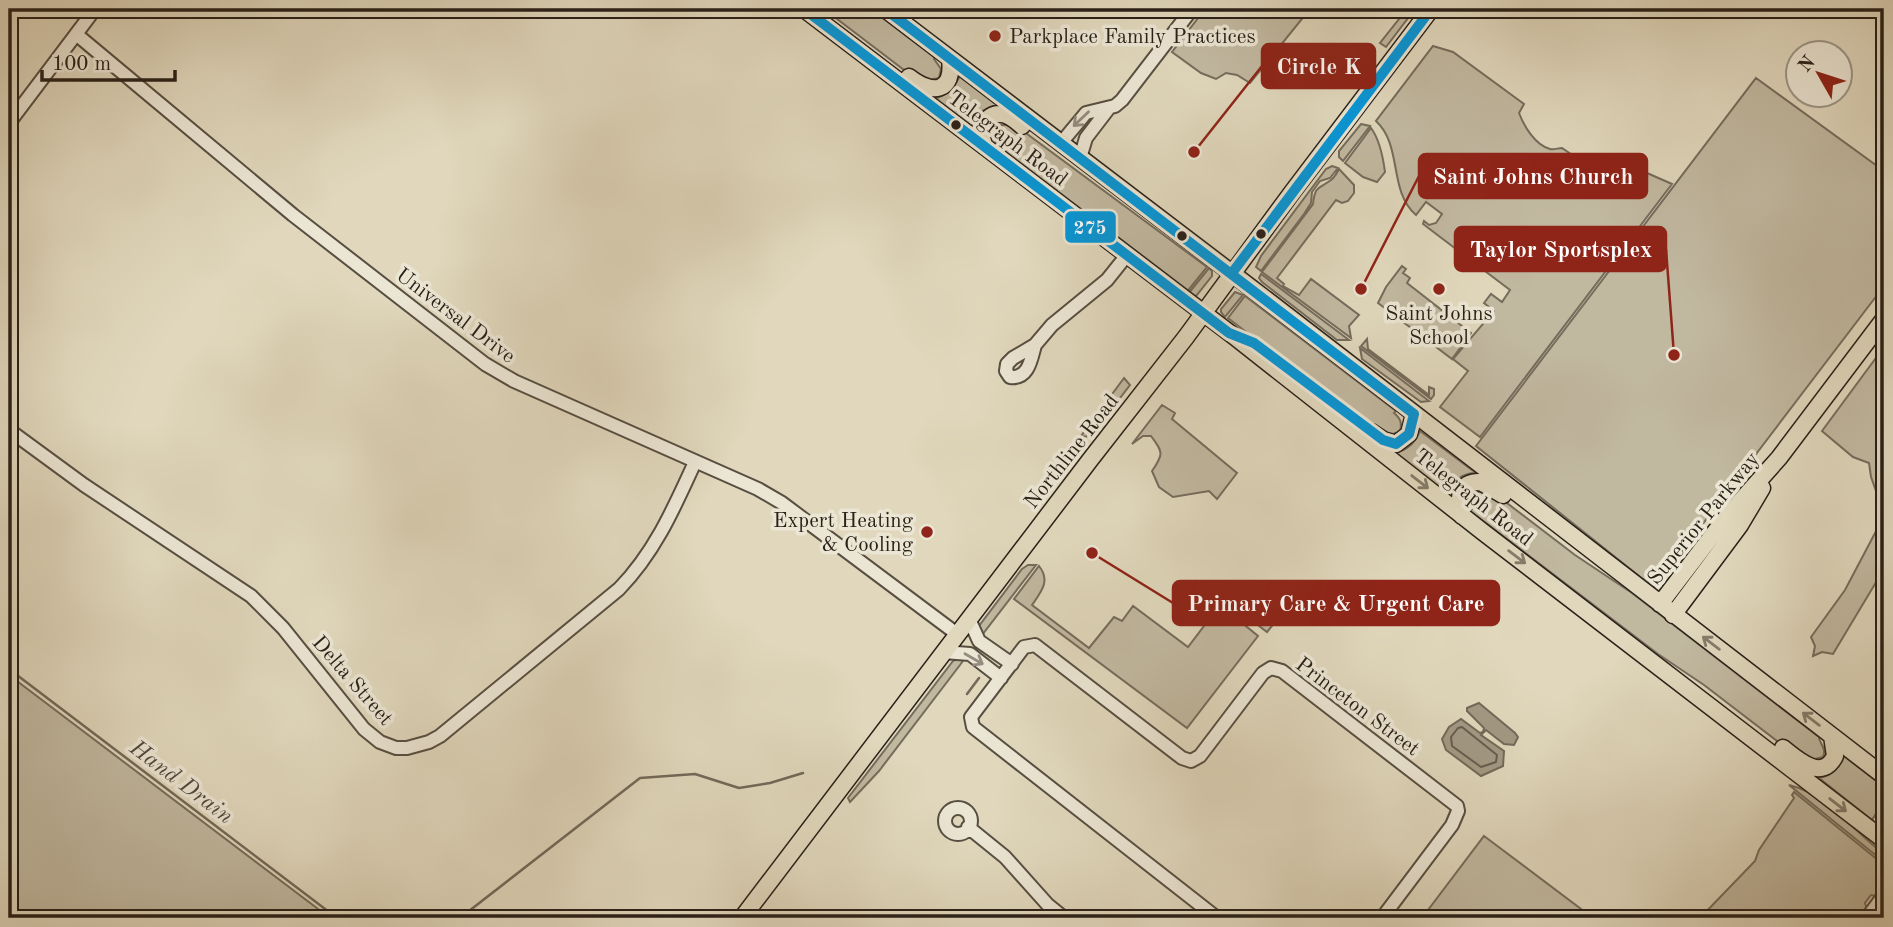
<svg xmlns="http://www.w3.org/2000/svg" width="1893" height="927" font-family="'Old Standard TT',serif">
	<rect width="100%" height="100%" fill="#e0d7bc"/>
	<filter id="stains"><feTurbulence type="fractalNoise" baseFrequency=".00286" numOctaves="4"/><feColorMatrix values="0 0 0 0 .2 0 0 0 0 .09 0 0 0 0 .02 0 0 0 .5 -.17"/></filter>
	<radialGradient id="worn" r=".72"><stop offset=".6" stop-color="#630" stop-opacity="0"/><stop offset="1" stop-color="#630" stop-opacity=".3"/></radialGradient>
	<path fill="#c1b8a0" stroke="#756c5c" stroke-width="2" d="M824,9H871L935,57L934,59L941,69L939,78L928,80L912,76Z
		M1205,9H1310L1250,83L1237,75L1226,73L1216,79L1201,73L1172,52Z
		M1407,9H1415L1386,47L1380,43Z
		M1433,46L1453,52L1524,104L1519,113C1524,126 1535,145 1550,149C1554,150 1558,148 1562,148L1584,163L1638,169L1672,184L1480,437L1440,407L1468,371L1453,359L1494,311L1484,303L1491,294L1502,302L1510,290L1423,224L1424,221L1429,225L1436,223L1442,214L1426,202L1416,215C1388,191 1403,146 1376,121Z
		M960,76L997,105C982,109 977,114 971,127L934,99C948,95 953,89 960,76Z
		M1756,78L1884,171V286L1654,588L1476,446Z
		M1361,124L1370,126L1343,161L1339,157V151Z
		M996,125H1007L1018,130L1019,128L1207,267L1186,293L996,147L997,144L990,133L991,128Z
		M1371,128C1380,140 1383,157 1385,172L1377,182L1363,177L1345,163Z
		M1332,166L1338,168L1330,178L1320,181L1312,192L1311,203L1304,214L1261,271L1256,267L1261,256L1326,169Z
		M1339,169L1354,185V193L1348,201L1342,203L1336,200L1277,278L1284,284L1283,286L1299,295L1311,279L1359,315L1349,326L1351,338L1262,272L1313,204C1315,185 1319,189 1331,180C1335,177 1337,173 1339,169Z
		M1402,266L1406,269L1403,273L1410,278L1407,283L1471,333L1452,359L1378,303L1386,287Z
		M1209,268L1212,271V276L1196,296L1188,294Z
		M1261,274L1349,340H1337L1262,282L1259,278Z
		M1235,292L1243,295L1225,317L1221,312V309Z
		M1245,296L1396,411L1394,413C1401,419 1402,423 1400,432L1392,434L1370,428L1228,318Z
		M1367,339L1368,349L1429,395V387L1434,389V395L1431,399L1361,346Z
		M1884,347V513L1871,477L1869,463L1853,457L1822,431Z
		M1360,348L1429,401L1421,402L1362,359Z
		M1124,378L1130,385L1090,437L1081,436Z
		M1162,405L1175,413L1172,419L1237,473L1217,499L1209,491L1173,497L1159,487L1152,471C1164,454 1163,452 1151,436H1143L1132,444Z
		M1420,431L1476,473C1461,473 1454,481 1448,494L1394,453C1409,450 1414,443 1420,431Z
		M1474,492H1483L1499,497L1575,555L1632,593L1819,737C1819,744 1827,747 1823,757L1815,759L1794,754L1704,685L1658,654L1470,511L1472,509L1467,499L1468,495Z
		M1884,516V569L1833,654L1822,652L1813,656L1815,646L1811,637L1845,590Z
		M1028,565H1036L982,635L978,632L979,626L1022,569Z
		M1039,566C1051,581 1041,592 1032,605L1089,648L1114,617L1122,621L1133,606L1188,647L1220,605L1258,636L1187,728L1014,599Z
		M1249,584L1284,611L1267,632L1232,605Z
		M961,657L965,658L960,665L879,771L850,802L848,798L953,661Z
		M9,675L330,918H9Z
		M1844,756L1884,787V801L1872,820L1819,778C1833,775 1838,769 1844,756Z
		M1789,785C1827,794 1854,832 1884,854V862Z
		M1794,792L1884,865V890L1876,896L1871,895L1865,903L1867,910L1863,918H1700L1755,861L1759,850L1794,798L1792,795Z
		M1484,836L1593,918H1508C1495,913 1487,917 1474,918C1457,920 1439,918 1422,918Z"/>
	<path fill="#a29984" stroke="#726959" stroke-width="2" d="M1479,703L1515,733L1518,737L1514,745L1504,744L1486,730L1481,735L1504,751L1503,766L1481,776L1446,750L1442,739L1449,727L1461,719L1480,733L1483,732L1484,728L1467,711V708Z"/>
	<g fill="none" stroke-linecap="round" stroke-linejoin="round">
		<path stroke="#665c4e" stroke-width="2" d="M1462,727L1497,755L1496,762L1481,767L1452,746L1451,737L1458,728Z"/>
		<path stroke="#726959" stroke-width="2.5" d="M9,669L337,918
			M967,694L979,678
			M460,918L640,778L695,774L739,788L770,783L803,773"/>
		<defs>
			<path id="minor" d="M76,34L293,215L485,364L514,381L758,489L782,503L957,634
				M9,123L95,9
				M1061,143L1086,113L1115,106L1122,100L1192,9
				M1080,158L1086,138L1109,108
				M1035,345C1031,359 1029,379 1010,377L1006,371L1007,364L1013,358L1035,345L1052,325L1107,280L1127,255
				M9,430L84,485L251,596L283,628L364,729L380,742L396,748H407L429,742L440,736L619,589C655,552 674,508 695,462
				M969,619L979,641L1012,664
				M943,652L970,654L1001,678
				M945 821a13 13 0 1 1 26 0a13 13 0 1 1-26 0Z
				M968,827L1005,857L1048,905L1064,918
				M1217,918L973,727L971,717L1024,647L1035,645L1182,758L1191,761L1200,756L1263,673L1271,668L1282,671L1457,806L1458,811L1452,825L1382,918
				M1867,918L1884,895
				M1880,918L1884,913"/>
			<path id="major" d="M804,9L1235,337L1483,532L1884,840
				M885,9L1254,290L1884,776
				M909,77C932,95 954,93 950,59
				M984,145C979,132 984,113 1001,114C1009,114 1016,121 1022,126
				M1371,432L1383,440L1396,444L1409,434L1414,414
				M1462,516C1457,499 1459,481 1481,482L1503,495
				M1660,604L1728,515L1779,458L1884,319
				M1673,615L1740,525L1762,488
				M1783,748C1798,760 1822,782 1835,756L1832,736
				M742,918L1090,460L1186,337L1293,191L1431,9"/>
		</defs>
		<use href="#minor" stroke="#574e41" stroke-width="16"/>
		<use href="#major" stroke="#292018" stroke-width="19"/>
		<use href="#minor" stroke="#ebe5d3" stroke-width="12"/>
		<use href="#major" stroke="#e0d7bc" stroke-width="16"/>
		<defs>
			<path id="bus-1" d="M804,9L1229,333L1254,343L1383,440L1396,444L1409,434L1414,414L885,9
				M1232,273L1431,9"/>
		</defs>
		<use href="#bus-1" stroke="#ebe5d3" stroke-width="16"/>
		<use href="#bus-1" stroke="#0696d7" stroke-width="10"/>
	</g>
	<defs><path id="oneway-shaft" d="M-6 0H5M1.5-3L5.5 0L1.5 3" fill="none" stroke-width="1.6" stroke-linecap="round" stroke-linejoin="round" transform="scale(1.75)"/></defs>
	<g stroke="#948c7f">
		<use href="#oneway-shaft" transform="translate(1081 119) rotate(136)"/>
		<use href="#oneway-shaft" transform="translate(974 659) rotate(30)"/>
	</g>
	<g stroke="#847c6a">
		<use href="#oneway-shaft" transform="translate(1420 482) rotate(38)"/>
		<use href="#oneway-shaft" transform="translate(1517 557) rotate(37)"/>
		<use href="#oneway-shaft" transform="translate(1711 643) rotate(-143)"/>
		<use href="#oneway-shaft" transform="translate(1811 719) rotate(-143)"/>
		<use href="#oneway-shaft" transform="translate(1838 805) rotate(38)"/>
	</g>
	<g fill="#8f2418" stroke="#ebe5d3" stroke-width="2.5">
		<circle cx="995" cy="36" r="7"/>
		<circle cx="1439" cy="289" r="7"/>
		<circle cx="927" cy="532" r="7"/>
	</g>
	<g fill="#292018" stroke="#ebe5d3" stroke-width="2.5">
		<circle cx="956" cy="125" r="6"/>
		<circle cx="1261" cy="234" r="6"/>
		<circle cx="1182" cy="236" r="6"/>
	</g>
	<g text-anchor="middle" stroke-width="7" stroke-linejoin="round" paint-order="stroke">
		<g font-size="21" fill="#292018" stroke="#ebe5d3" text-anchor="start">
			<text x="1009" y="43">Parkplace Family Practices</text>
			<text x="1439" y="320" text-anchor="middle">Saint Johns<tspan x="1439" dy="24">School</tspan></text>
			<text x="913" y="527" text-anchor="end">Expert Heating<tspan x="913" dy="24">&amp; Cooling</tspan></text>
		</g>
		<g font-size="21" fill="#292018" stroke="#ebe5d3">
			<text transform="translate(1008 138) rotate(37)" y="7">Telegraph Road</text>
			<text transform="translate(456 315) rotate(37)" y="7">Universal Drive</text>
			<text transform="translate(1071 451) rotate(-52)" y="7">Northline Road</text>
			<text transform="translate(1474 497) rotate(38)" y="7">Telegraph Road</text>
			<text transform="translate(1703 518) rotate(-51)" y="7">Superior Parkway</text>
			<text transform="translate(353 680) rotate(49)" y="7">Delta Street</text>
			<text transform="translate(1358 706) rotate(37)" y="7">Princeton Street</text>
		</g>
		<g font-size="23" font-style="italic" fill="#534a3e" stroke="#ebe5d3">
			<text transform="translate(182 781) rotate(37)" y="8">Hand Drain</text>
		</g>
	</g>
	<path fill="none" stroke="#8f2418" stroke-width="2.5" d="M1194 152L1262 66M1361 289L1419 176M1674 355L1666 249M1092 553L1173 603"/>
	<g fill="#8f2418" stroke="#ebe5d3" stroke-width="2.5">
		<circle cx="1194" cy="152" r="7"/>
		<circle cx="1361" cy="289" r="7"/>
		<circle cx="1674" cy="355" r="7"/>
		<circle cx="1092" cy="553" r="7"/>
	</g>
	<g fill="#8f2418" stroke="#8f2418" stroke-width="2.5">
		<rect x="1262" y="44" width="113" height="44" rx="7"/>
		<rect x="1419" y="154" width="228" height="44" rx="7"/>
		<rect x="1455" y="227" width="211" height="44" rx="7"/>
		<rect x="1173" y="581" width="326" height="44" rx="7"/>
	</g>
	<g font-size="23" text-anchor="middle" font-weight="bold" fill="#fff">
		<text x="1319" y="74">Circle K</text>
		<text x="1533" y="184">Saint Johns Church</text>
		<text x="1561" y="257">Taylor Sportsplex</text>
		<text x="1336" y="611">Primary Care &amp; Urgent Care</text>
	</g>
	<rect stroke="#ebe5d3" stroke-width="2.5" x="1064" y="210" width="53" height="34" rx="7" fill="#0696d7"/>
	<g font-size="19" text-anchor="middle" font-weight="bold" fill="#fff">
		<text x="1090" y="234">275</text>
	</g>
	<rect width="1893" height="927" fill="none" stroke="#e0d7bc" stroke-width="35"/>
	<rect x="10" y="10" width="1872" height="906" fill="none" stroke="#292018" stroke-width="3.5"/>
	<rect x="18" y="18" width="1858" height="892" fill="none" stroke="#292018" stroke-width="2"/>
	<g transform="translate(1819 74) rotate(309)"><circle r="33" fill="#ebe5d3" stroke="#9d9688" stroke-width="2"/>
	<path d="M0-5L12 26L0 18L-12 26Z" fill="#8f2418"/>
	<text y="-10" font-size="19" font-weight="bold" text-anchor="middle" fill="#292018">N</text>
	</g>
	<path d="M42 70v10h133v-10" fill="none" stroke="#292018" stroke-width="3.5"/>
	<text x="52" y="70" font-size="21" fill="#292018" stroke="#ebe5d3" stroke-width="5" paint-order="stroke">100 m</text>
	<rect width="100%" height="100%" filter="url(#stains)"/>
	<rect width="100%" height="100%" fill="url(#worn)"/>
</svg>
